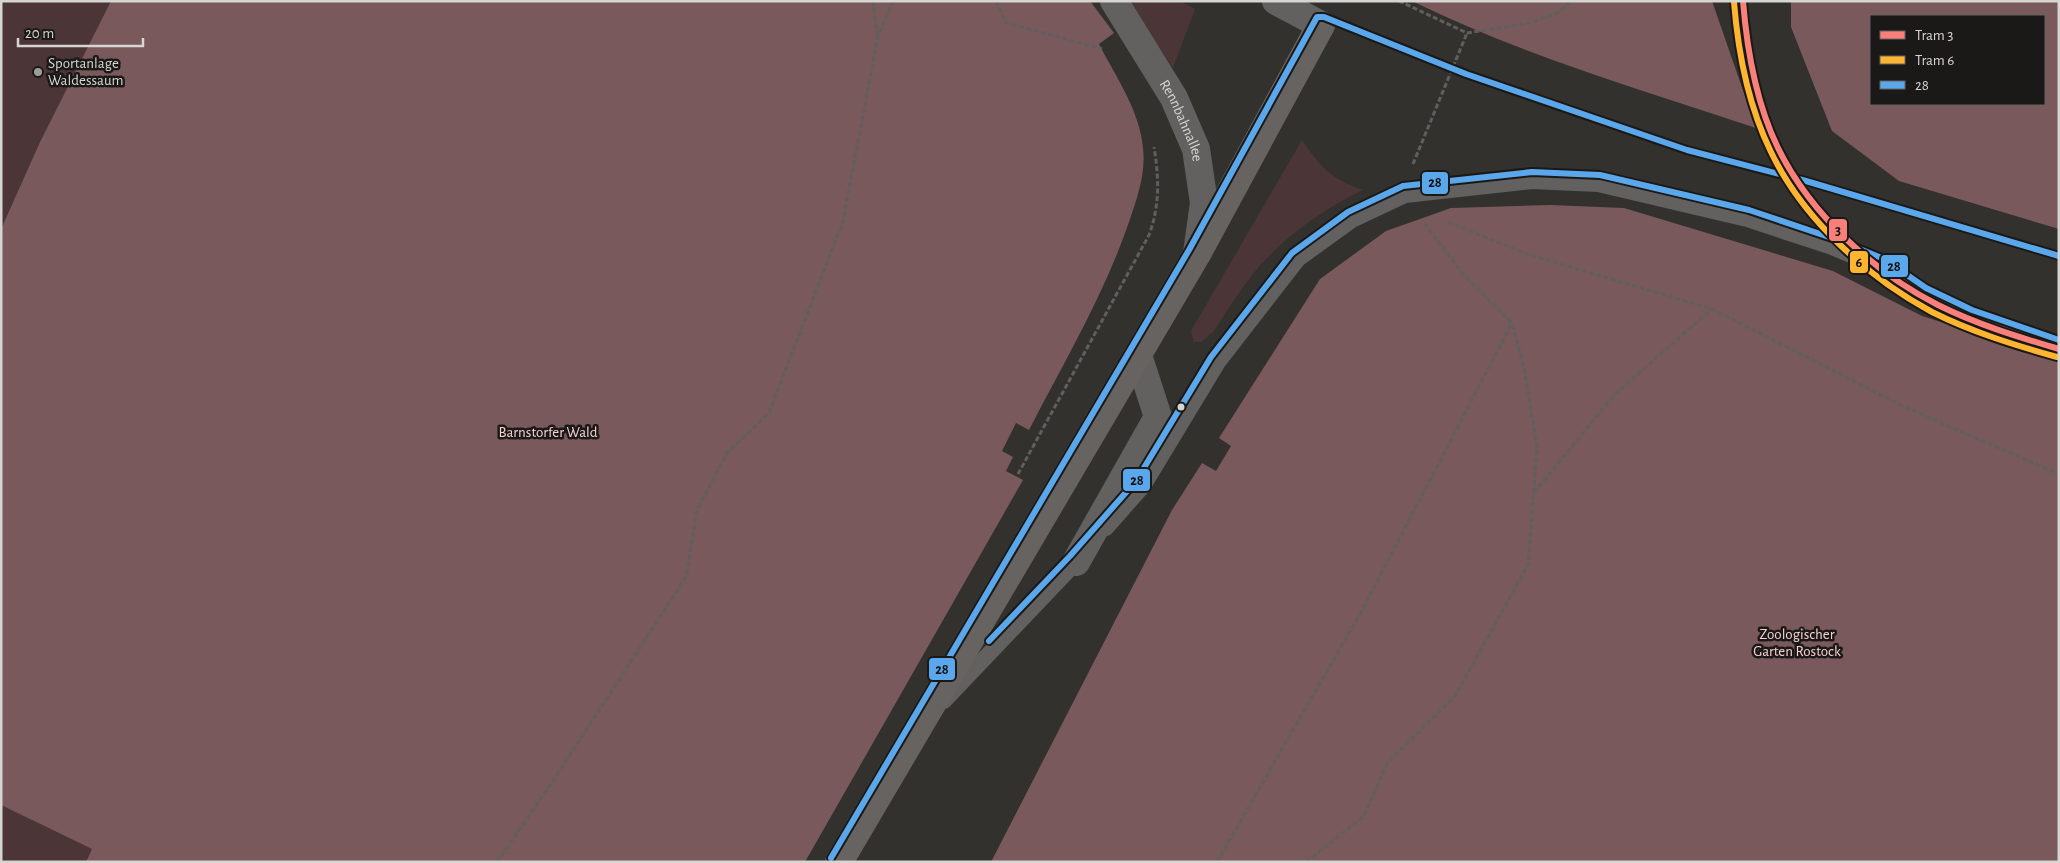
<svg xmlns="http://www.w3.org/2000/svg" width="2060" height="863" font-family="'Alegreya Sans',sans-serif">
	<rect width="100%" height="100%" fill="#33312e"/>
	<path fill="#4b3537" d="M1,1H111L40,142L1,229Z
		M1127,1H1180L1195,9L1173,68Z
		M1302,140C1321,167 1330,179 1363,190C1328,207 1295,229 1268,257C1246,279 1230,307 1213,332L1201,342H1194L1191,331Z
		M1,805L92,849L86,862H1Z"/>
	<path fill="#79595c" fill-rule="evenodd" d="M111,1H1090L1114,33L1099,44C1116,77 1140,111 1143,148C1146,174 1137,198 1129,222C1104,295 1064,362 1029,430L1016,423L1002,451L1013,457L1006,471L1023,480L805,862H86L92,849L1,805V229L40,142Z
		M1412,1H1712L1756,128C1641,90 1522,55 1412,1Z
		M1791,1H2059V229L1899,181L1832,131L1791,27ZM1871,16H2044V104H1871Z
		M1550,205L1624,208L1833,271L1922,316L2059,359V862H991L1172,510L1202,463L1216,471L1231,446L1219,438L1320,279L1386,231L1451,208Z"/>
	<g fill="none" stroke-linecap="round" stroke-linejoin="round">
		<path stroke="#605f5d" stroke-width="3" stroke-dasharray="5 2.5" stroke-linecap="butt" d="M873,1L877,35
			M996,1L1005,22L1102,49
			M1399,1L1467,33L1530,23L1557,13L1572,1
			M1413,164L1467,33
			M1448,222L1527,254L1712,309L1907,408L2059,474
			M1018,474L1149,235C1160,206 1159,177 1154,147
			M1534,493L1615,394L1712,309
			M497,862L553,781L686,577L697,510L727,453L769,413L843,221L878,36L893,1
			M1217,862L1360,614L1512,323
			M1306,862L1363,817L1388,762L1455,696L1528,565L1537,448L1524,368L1512,323L1463,274L1424,223"/>
		<path stroke="#62615f" stroke-width="16" d="M1106,528L1143,486L1218,362L1298,259L1352,220L1405,195L1532,181L1598,184L1747,219L1832,247L1880,267L1922,296L1969,318L2059,349
			M944,701L1082,556"/>
		<path stroke="#62615f" stroke-width="28" d="M1076,562L1158,417L1138,355"/>
		<g stroke="#62615f" stroke-width="28">
			<path id="s1" d="M1114,1L1174,98L1196,149L1204,203L1197,253"/>
			<path d="M1276,1L1321,25"/>
		</g>
		<path stroke="#676360" stroke-width="28" d="M839,862L1197,254L1321,25"/>
		<defs>
			<path id="bus-1" d="M989,641L1070,556L1136,481L1211,357L1292,253L1348,212L1403,186L1532,172L1600,175L1749,210L1835,239L1884,259L1926,288L1972,310L2059,340
				M831,858L1189,250L1317,17H1324L1466,74L1687,150L1806,181L2059,256"/>
		</defs>
		<use href="#bus-1" stroke="#1b1917" stroke-width="10"/>
		<use href="#bus-1" stroke="#5aa8eb" stroke-width="6"/>
		<defs>
			<path id="tram-1" d="M1743,1C1747,51 1756,103 1778,148C1810,213 1873,272 1938,305C1976,324 2018,337 2059,349"/>
			<path id="tram-2" d="M1734,2C1738,53 1748,105 1771,152C1803,219 1867,277 1932,312C1972,332 2014,345 2057,357"/>
		</defs>
		<use href="#tram-1" stroke="#1b1917" stroke-width="10"/>
		<use href="#tram-2" stroke="#1b1917" stroke-width="10"/>
		<use href="#tram-1" stroke="#f9807a" stroke-width="6"/>
		<use href="#tram-2" stroke="#ffb530" stroke-width="6"/>
	</g>
	<circle fill="#9e9c99" stroke="#1b1917" stroke-width="2" cx="38" cy="72" r="5"/>
	<circle fill="#d7d5d2" stroke="#1b1917" stroke-width="2" cx="1181" cy="407" r="4.5"/>
	<g text-anchor="middle" stroke-width="5" stroke-linejoin="round" paint-order="stroke">
		<g font-size="15" fill="#d7d5d2" stroke="#1b1917" text-anchor="start">
			<text x="48" y="68">Sportanlage<tspan x="48" dy="17">Waldessaum</tspan></text>
		</g>
		<g font-size="15" fill="#d7d5d2" stroke="#1b1917">
			<text dy="5" stroke="none"><textPath href="#s1" startOffset="138">Rennbahnallee</textPath></text>
		</g>
		<g font-size="15" fill="#f8cfd2" stroke="#1b1917">
			<text x="548" y="437">Barnstorfer Wald</text>
			<text x="1797" y="639">Zoologischer<tspan x="1797" dy="17">Garten Rostock</tspan></text>
		</g>
	</g>
	<g stroke="#1b1917" stroke-width="2">
		<rect x="1421" y="171" width="28" height="24" rx="5" fill="#5aa8eb"/>
		<rect x="1828" y="218" width="20" height="24" rx="5" fill="#f9807a"/>
		<rect x="1849" y="250" width="20" height="24" rx="5" fill="#ffb530"/>
		<rect x="1880" y="254" width="29" height="24" rx="5" fill="#5aa8eb"/>
		<rect x="1122" y="468" width="29" height="24" rx="5" fill="#5aa8eb"/>
		<rect x="928" y="657" width="28" height="24" rx="5" fill="#5aa8eb"/>
	</g>
	<g font-size="14" text-anchor="middle" font-weight="bold" fill="#111">
		<text x="1435" y="187">28</text>
		<text x="1838" y="235">3</text>
		<text x="1859" y="267">6</text>
		<text x="1894" y="271">28</text>
		<text x="1137" y="485">28</text>
		<text x="942" y="674">28</text>
	</g>
	<rect width="2060" height="863" fill="none" stroke="#d7d5d2" stroke-width="5"/>
	<rect x="1870" y="15" width="175" height="90" fill="#1b1917" stroke="#666462"/>
	<rect x="1880" y="31" width="25" height="8" fill="#f9807a" stroke="#666462"/>
	<text x="1915" y="40" font-size="15" fill="#d7d5d2">Tram 3</text>
	<rect x="1880" y="56" width="25" height="8" fill="#ffb530" stroke="#666462"/>
	<text x="1915" y="65" font-size="15" fill="#d7d5d2">Tram 6</text>
	<rect x="1880" y="81" width="25" height="8" fill="#5aa8eb" stroke="#666462"/>
	<text x="1915" y="90" font-size="15" fill="#d7d5d2">28</text>
	<path d="M18 38v8h125v-8" fill="none" stroke="#d7d5d2" stroke-width="2.5"/>
	<text x="25" y="38" font-size="15" fill="#d7d5d2" stroke="#1b1917" stroke-width="4" paint-order="stroke">20 m</text>
</svg>
